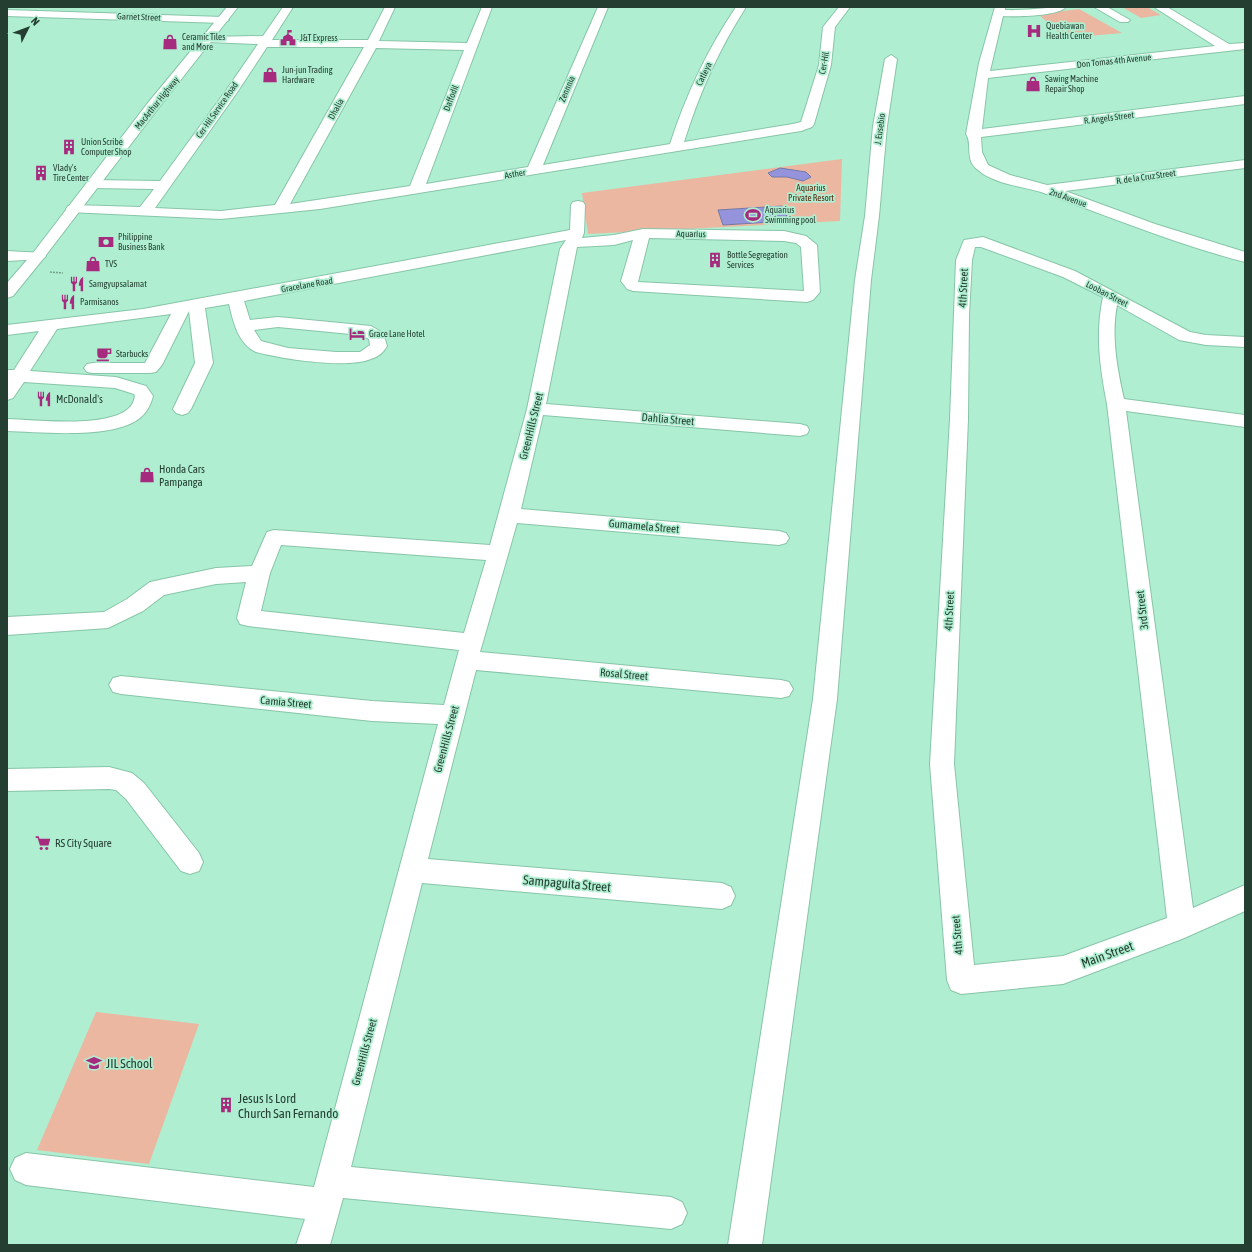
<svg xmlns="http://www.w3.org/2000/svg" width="1252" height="1252" font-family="'Asap Condensed',sans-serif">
	<rect width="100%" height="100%" fill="#afeed0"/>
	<path fill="#ecb7a1" d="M1122,7H1147L1161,15L1141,18Z
		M1079,9L1122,33L1065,38L1038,14Z
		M842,159L840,221L588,234L582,193Z
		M96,1012L199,1024L149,1164L37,1150Z"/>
	<path fill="#9493db" stroke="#727aa8" d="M780,168L806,172L811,177L803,181L787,177H772L768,173Z
		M782,206L789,221L723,225L718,210Z"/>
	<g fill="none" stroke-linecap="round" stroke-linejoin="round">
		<defs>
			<path id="minor" d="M283,7H293L272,40H368L385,7H395L379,41L467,43L482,7H492L426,184L528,167L598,7H608L543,165L670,144C686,95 707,50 736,7H746C719,49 699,94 684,142L793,124L801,122L819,65L823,27L839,7H850L835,27L831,65L814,124L812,127L801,131L320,209L221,219L68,212L66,209L68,206L73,205L140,207L154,189L93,188L88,187L86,184L88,181L93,180L160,181L227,89L258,44L208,42L202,39L204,37L263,36ZM267,47H364L275,205L221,211L155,208L236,94ZM376,48L464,50L410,186L290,204Z
				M995,7H1005V10C1026,11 1046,7 1066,7C1059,16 1015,17 1003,16L990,71L1215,46L1154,7H1167L1229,44L1245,43V49L988,78L982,129L1245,96V104L981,137L982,152L988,165L1010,175L1047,185L1245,160V168L1065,191L1155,224L1245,252V262C1175,244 1108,216 1041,192C1021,186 994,184 978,170C964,160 973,144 966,134L979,63Z
				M1094,7H1107L1130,20L1128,22H1120Z
				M7,10L223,17L229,20L223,23L7,16Z
				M891,55L897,59L887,126L879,216L871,280L837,699L762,1245H728L813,699L855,280L865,216L873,126L885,59Z
				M578,201L583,202L585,205L584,233L582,238L614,235L643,229L784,231L806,236L817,245L820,292L813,300L807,302L633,291L627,289L621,281L633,240L614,245L577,247L546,404L800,424L807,426L809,430L807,434L800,436L543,415L521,509L779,531L786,533L789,538L786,543L779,545L517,523L480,652L781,680L789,682L793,689L789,696L781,698L476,670L428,859L722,883L731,887L735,896L731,905L722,909L422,883L351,1167L671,1197L682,1202L687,1213L682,1224L671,1229L343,1198L330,1245H296L305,1219L26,1185L15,1180L10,1169L15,1158L26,1153L314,1187L438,724L372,721L121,694L113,692L109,685L113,678L121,676L372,701L444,705L459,650L248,626L240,624L237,618L246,582L216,584L164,595L143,611L108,628L7,635V617L104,612L127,599L150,582L216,568L252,566L267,532L274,530L490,545L527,409L560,249L566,240L244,301L250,320L278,317L371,326L383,333L387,346C384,352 378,357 371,359C345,369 283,359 256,352C238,344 233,321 229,304L205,308L213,363L191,409L188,413L182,415L176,413L173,409L195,363L189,311L162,365L156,372L150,373H93L87,372L84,368L87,364L93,363H145L171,314L57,329L30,371L116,377L146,386L153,396C151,404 147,412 141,417C116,440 40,432 7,431V419C36,420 106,428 128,409C132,406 134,401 135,396L134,394L115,388L24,382L13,398L7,400V370H14L39,331L7,335V325L143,309L570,230L571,205L573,202ZM649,238L784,241L796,243L801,247L804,291L638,282ZM278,327L361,335L369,339L370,345L360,352H336L288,348L261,341L254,330ZM281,545L486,560L464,633L261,611L270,573Z
				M983,237L1075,271L1190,332L1206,335L1245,337V347L1206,345L1179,340L1117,305C1111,336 1117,368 1124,399L1245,415V427L1126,411L1193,908L1245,885V911L1182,939L1063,984L961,994L951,990L947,980L930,764L950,419L956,260L964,240ZM975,247H981L1063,277L1103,297C1095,334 1100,368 1107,404L1167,918L1063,956L974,965L954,764L968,419L969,315L972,260Z
				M7,251L43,253L46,256L43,259L7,261Z
				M109,767L132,773L144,783L199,853L203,862L199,871L190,874L181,871L126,799L116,790L109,789L7,791V769Z"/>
			<path id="highway" d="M227,7H238L157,110L43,259L13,296L7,298V283L33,253L147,104Z"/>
		</defs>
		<use href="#minor" stroke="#87c5a8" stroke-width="2"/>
		<use href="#highway" stroke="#87c5a8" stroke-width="2"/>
		<path stroke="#73a28c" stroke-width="1.5" stroke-dasharray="2 1" stroke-linecap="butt" d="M50,272L63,273"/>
		<use href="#minor" fill="#fff" fill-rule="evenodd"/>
		<use href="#highway" fill="#fff" fill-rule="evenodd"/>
	</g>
	<defs>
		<symbol id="hospital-bare" viewBox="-9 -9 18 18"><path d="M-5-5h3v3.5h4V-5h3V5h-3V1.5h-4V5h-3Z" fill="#a62b7f" stroke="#afeed0" stroke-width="2.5" paint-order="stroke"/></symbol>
		<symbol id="civic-bare" viewBox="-9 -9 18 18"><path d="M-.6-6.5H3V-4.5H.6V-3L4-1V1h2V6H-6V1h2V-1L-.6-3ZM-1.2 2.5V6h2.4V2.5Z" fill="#a62b7f" stroke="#afeed0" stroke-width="2.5" paint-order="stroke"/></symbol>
		<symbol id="shop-bare" viewBox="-9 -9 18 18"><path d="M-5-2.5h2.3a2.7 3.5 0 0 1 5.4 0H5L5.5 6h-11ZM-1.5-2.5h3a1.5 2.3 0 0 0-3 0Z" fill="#a62b7f" stroke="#afeed0" stroke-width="2.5" paint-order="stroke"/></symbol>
		<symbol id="building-bare" viewBox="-9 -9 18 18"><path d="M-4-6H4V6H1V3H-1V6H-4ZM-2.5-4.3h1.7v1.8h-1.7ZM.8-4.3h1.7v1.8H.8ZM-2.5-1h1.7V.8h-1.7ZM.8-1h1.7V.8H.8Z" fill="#a62b7f" stroke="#afeed0" stroke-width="2.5" paint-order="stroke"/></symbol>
		<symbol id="stadium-bare" viewBox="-9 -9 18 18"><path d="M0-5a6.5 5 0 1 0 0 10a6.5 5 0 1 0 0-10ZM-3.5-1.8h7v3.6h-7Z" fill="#a62b7f" stroke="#afeed0" stroke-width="2.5" paint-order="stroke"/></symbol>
		<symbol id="bank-bare" viewBox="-9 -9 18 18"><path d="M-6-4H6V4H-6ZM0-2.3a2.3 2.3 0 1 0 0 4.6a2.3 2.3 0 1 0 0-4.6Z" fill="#a62b7f" stroke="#afeed0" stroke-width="2.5" paint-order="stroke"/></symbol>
		<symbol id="restaurant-bare" viewBox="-9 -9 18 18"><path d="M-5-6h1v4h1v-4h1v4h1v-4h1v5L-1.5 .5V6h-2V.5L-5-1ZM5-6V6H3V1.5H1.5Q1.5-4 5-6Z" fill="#a62b7f" stroke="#afeed0" stroke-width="2.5" paint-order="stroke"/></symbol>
		<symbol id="hotel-bare" viewBox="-9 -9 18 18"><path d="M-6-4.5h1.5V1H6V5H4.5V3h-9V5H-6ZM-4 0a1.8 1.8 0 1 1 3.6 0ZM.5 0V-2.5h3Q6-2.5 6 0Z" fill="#a62b7f" stroke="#afeed0" stroke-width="2.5" paint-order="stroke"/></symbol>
		<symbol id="cafe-bare" viewBox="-9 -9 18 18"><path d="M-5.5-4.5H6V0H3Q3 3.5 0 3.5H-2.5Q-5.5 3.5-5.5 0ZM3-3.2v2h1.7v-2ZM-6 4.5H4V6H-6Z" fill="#a62b7f" stroke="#afeed0" stroke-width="2.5" paint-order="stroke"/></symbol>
		<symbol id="supermarket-bare" viewBox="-9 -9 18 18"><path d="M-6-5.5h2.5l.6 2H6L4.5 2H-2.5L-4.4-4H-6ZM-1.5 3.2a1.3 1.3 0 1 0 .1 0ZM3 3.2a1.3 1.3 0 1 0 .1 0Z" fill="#a62b7f" stroke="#afeed0" stroke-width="2.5" paint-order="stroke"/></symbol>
		<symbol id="school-bare" viewBox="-9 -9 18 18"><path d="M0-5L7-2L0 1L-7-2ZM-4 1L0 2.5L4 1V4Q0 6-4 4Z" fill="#a62b7f" stroke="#afeed0" stroke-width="2.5" paint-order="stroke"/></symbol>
	</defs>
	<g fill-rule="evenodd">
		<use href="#hospital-bare" x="1023" y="20" width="22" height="22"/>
		<use href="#civic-bare" x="277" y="27" width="22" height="22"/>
		<use href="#shop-bare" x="159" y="31" width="22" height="22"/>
		<use href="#shop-bare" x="259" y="64" width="22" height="22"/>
		<use href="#shop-bare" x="1022" y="73" width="22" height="22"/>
		<use href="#building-bare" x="58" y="136" width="22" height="22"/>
		<use href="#building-bare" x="30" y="162" width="22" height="22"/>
		<use href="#stadium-bare" x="742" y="204" width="22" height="22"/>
		<use href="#bank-bare" x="95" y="231" width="22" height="22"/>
		<use href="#building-bare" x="704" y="249" width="22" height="22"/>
		<use href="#shop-bare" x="82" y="253" width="22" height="22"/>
		<use href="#restaurant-bare" x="66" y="273" width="22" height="22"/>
		<use href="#restaurant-bare" x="57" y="291" width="22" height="22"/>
		<use href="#hotel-bare" x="346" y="323" width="22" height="22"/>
		<use href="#cafe-bare" x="93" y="343" width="22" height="22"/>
		<use href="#restaurant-bare" x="33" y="388" width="22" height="22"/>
		<use href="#shop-bare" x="136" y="464" width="22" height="22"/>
		<use href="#supermarket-bare" x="32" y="832" width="22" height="22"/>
		<use href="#school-bare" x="83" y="1052" width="22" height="22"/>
		<use href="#building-bare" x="215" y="1094" width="22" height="22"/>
	</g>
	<g text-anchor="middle" stroke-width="3.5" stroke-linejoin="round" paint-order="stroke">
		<g font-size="9" fill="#243e32" stroke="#afeed0">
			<text transform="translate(139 17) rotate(2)" y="3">Garnet Street</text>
			<text transform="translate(1114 61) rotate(-6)" y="3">Don Tomas 4th Avenue</text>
			<text transform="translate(824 63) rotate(-80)" y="3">Cer-Hil</text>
			<text transform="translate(704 74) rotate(-64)" y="3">Catleya</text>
			<text transform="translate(567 89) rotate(-67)" y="3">Zennnia</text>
			<text transform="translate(451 98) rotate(-69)" y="3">Daffodil</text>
			<text transform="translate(157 103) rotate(-51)" y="3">MacArthur Highway</text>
			<text transform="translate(336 109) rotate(-61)" y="3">Dhalia</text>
			<text transform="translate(217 110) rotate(-55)" y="3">Cer-Hil Service Road</text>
			<text transform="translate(1109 118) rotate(-7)" y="3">R. Angels Street</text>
			<text transform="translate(880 129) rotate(-82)" y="3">J. Eusebio</text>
			<text transform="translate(515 174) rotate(-9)" y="3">Asther</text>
			<text transform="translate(1146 177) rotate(-8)" y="3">R. de la Cruz Street</text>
			<text transform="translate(1068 198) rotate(20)" y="3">2nd Avenue</text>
			<text transform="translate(691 234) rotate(1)" y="3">Aquarius</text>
			<text transform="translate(307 285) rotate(-10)" y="3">Gracelane Road</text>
			<text transform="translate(1107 294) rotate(27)" y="3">Looban Street</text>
		</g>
		<g font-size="9" fill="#243e32" stroke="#afeed0" text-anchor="start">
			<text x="1046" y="29">Quebiawan<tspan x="1046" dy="10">Health Center</tspan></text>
			<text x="182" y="40">Ceramic Tiles<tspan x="182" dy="10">and More</tspan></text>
			<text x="300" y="41">J&amp;T Express</text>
			<text x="282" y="73">Jun-jun Trading<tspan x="282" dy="10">Hardware</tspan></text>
			<text x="1045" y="82">Sawing Machine<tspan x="1045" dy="10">Repair Shop</tspan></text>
			<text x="81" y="145">Union Scribe<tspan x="81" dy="10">Computer Shop</tspan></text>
			<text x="53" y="171">Vlady's<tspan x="53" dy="10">Tire Center</tspan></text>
			<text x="765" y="213">Aquarius<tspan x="765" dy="10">Swimming pool</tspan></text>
			<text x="118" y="240">Philippine<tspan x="118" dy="10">Business Bank</tspan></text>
			<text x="727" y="258">Bottle Segregation<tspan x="727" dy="10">Services</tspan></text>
			<text x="105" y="267">TVS</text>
			<text x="89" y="287">Samgyupsalamat</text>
			<text x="80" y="305">Parmisanos</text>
			<text x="369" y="337">Grace Lane Hotel</text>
			<text x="116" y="357">Starbucks</text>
		</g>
		<g font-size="9" fill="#55230c" stroke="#afeed0">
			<text x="811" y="191">Aquarius<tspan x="811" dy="10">Private Resort</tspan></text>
		</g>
		<g font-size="11" fill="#243e32" stroke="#afeed0">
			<text transform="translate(963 288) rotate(-87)" y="4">4th Street</text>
			<text transform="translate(668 419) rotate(5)" y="4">Dahlia Street</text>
			<text transform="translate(531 426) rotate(-76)" y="4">GreenHills Street</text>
			<text transform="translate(644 526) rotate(5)" y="4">Gumamela Street</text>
			<text transform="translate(1142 610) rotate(-97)" y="4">3rd Street</text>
			<text transform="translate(949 611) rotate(-87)" y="4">4th Street</text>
			<text transform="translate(624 674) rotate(5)" y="4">Rosal Street</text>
			<text transform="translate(286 702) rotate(5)" y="4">Camia Street</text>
			<text transform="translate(446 739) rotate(-75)" y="4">GreenHills Street</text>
			<text transform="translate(957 935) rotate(-95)" y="4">4th Street</text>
			<text transform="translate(364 1052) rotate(-75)" y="4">GreenHills Street</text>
		</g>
		<g font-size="11" fill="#243e32" stroke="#afeed0" text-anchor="start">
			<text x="56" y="403">McDonald's</text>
			<text x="159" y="473">Honda Cars<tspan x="159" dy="13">Pampanga</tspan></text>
			<text x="55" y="847">RS City Square</text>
		</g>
		<g font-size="13" fill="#243e32" stroke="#afeed0">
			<text transform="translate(567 883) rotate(5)" y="5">Sampaguita Street</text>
			<text transform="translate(1107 954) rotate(-20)" y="5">Main Street</text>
		</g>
		<g font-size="13" fill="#243e32" stroke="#afeed0" text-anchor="start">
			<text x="106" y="1068">JIL School</text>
			<text x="238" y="1103">Jesus Is Lord<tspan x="238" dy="15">Church San Fernando</tspan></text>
		</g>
	</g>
	<rect width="1252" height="1252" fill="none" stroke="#243e32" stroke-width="16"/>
	<g transform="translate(28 28) rotate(48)" stroke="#afeed0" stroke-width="3" paint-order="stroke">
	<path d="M0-3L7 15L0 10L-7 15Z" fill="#243e32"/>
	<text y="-6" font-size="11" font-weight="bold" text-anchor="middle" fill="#243e32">N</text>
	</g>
</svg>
